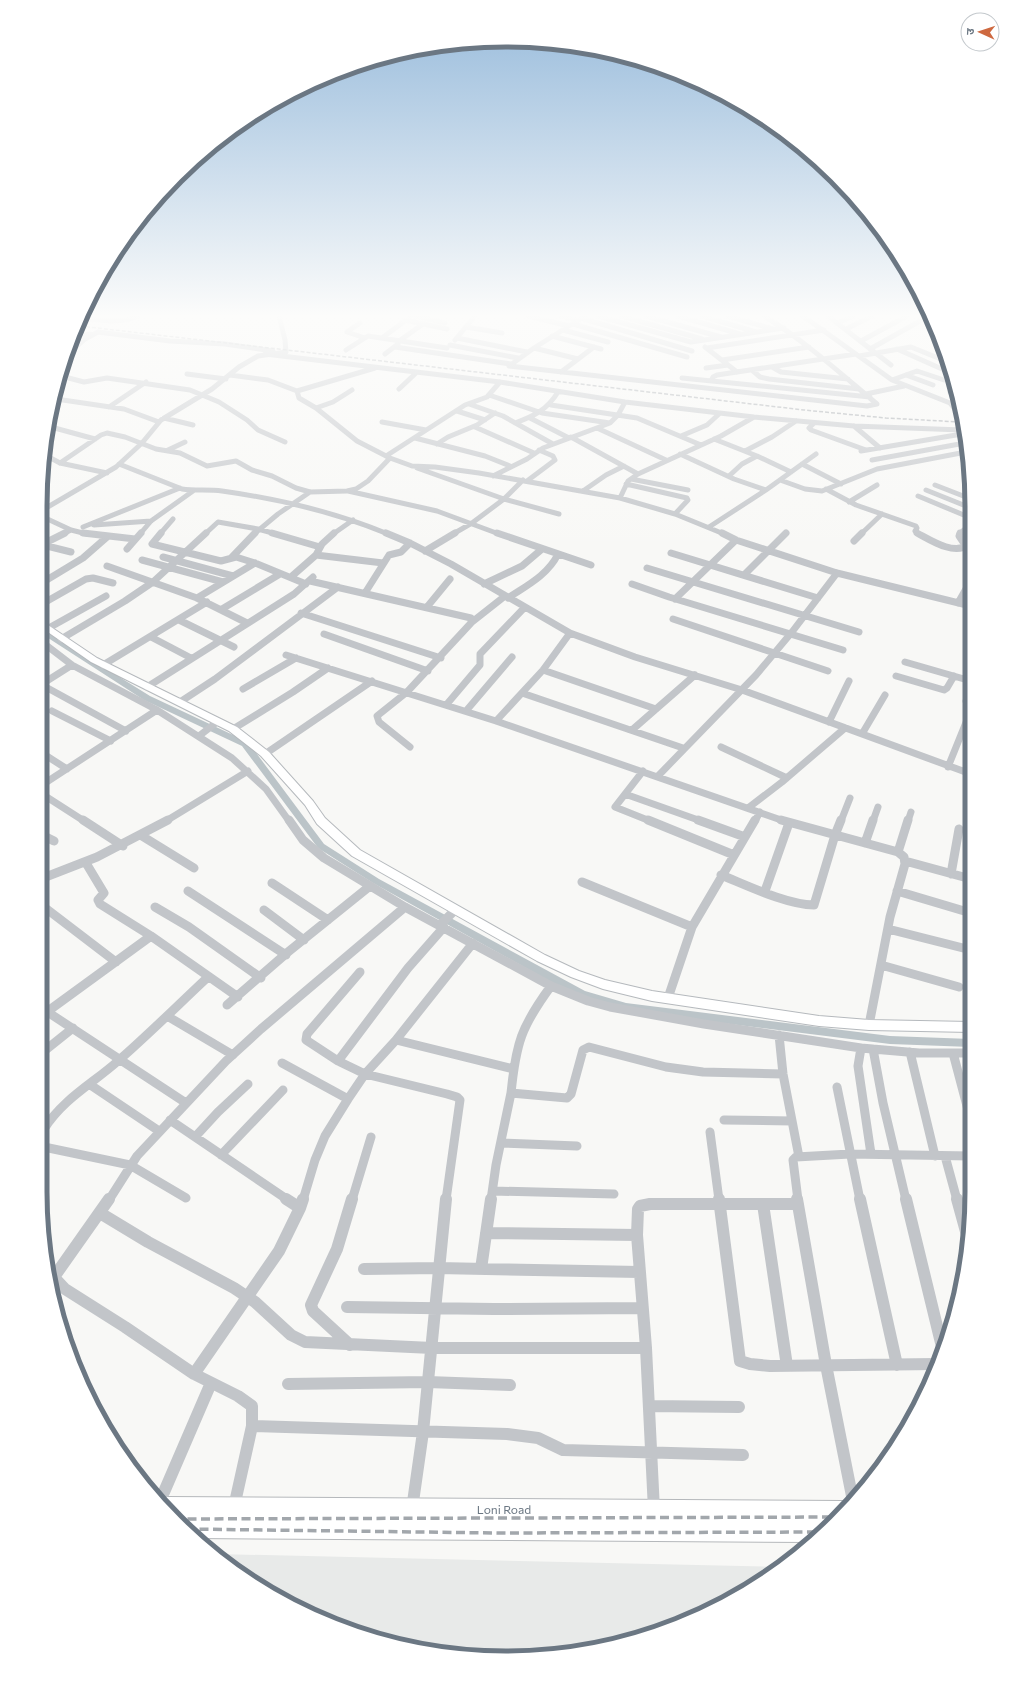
<svg xmlns="http://www.w3.org/2000/svg" width="1012" height="1698" font-family="Commissioner,'Noto Sans Devanagari',sans-serif">
	<rect width="100%" height="100%" fill="#f8f8f6"/>
	<path fill="#e8eae9" d="M217,1554L782,1567L712,1610L656,1633L567,1654L506,1658L445,1654L356,1633L247,1579Z"/>
	<g fill="none" stroke-linecap="round" stroke-linejoin="round">
		<path fill="#bbc4c8" fill-rule="evenodd" d="M42,629L150,696L248,742L324,844L379,879L585,991L626,1003L890,1036L971,1039V1047L890,1044L626,1011L578,997L373,883L318,848L242,746L144,700L42,634Z"/>
		<defs>
			<path id="secondary" d="M42,621L97,658L237,727L269,752L313,801L325,818L360,850L545,955L579,971L605,980L652,991L819,1016L869,1020L971,1022V1032L869,1030L819,1026L652,1001L603,989L571,977L537,961L352,856L317,824L305,805L261,756L229,731L91,662L42,628Z"/>
			<path id="highway" d="M166,1497L842,1501L849,1505L836,1521L813,1542L196,1538L177,1522L158,1501Z"/>
		</defs>
		<use href="#secondary" stroke="#b5b9bd" stroke-width="2"/>
		<use href="#highway" stroke="#b5b8bb" stroke-width="2"/>
		<path stroke="#c2c5c9" stroke-width="5" d="M88,316L87,318L89,319C106,321 122,323 138,316
			M416,316L445,323
			M528,316L569,326
			M561,316L578,320
			M585,316L534,348L509,366L867,406L877,404C840,373 805,341 764,316
			M598,316L691,342L784,328
			M621,316L702,339
			M646,316L721,337
			M678,316L740,334
			M702,316L756,332
			M727,316L773,329
			M803,316L892,380L950,403L957,412
			M828,316L891,365
			M581,318L692,351
			M405,320L447,329
			M360,323L347,332L365,338
			M837,323L853,316
			M573,324L687,357
			M466,327L502,333
			M846,329L872,316
			M563,330L608,342
			M75,336L90,334
			M552,336L601,349
			M382,338L410,317
			M457,338L527,352
			M455,340L475,316
			M399,341L423,324
			M861,341L907,316
			M450,345L518,358
			M395,347L511,364
			M705,347L737,372
			M534,348L578,359
			M707,348L824,330
			M870,349L929,316
			M897,349L951,373
			M346,350L368,336L447,348
			M265,354L500,382L625,402L754,417L854,426L962,430
			M385,354L398,344
			M859,356L911,347L948,362
			M65,357L85,339L98,332L170,341L225,344L273,351
			M722,360L809,347
			M772,367L781,372L848,379
			M706,368L728,365
			M752,370L760,377L769,379L859,389
			M561,372L594,347
			M187,374L226,379
			M230,375L268,380L297,391L299,398L316,408L357,441L390,458L412,466L435,467L479,473L620,498L675,514L724,534
			M906,375L933,385
			M61,376L84,382L107,378L190,390L219,402L247,420L258,430L285,442
			M682,378L870,397
			M892,380L917,371L944,380
			M711,381L713,377L717,375L856,354
			M399,389L416,373
			M297,391L375,368
			M950,392L955,394
			M866,394L904,386
			M489,395L542,413L610,423
			M56,399L124,409L159,422
			M469,404L503,416L553,444
			M551,405L637,418L701,445
			M109,407L146,382
			M316,408L333,402L352,390
			M457,411L485,420
			M164,418L193,425
			M530,418L569,438
			M382,422L426,430
			M515,423C534,416 547,410 558,392
			M814,423L809,428L811,430L866,450
			M854,426L880,448
			M51,427L95,439
			M475,427L534,453
			M597,428L666,460
			M681,436L707,425L719,414
			M571,437L638,474
			M415,438L485,456L510,466
			M714,439L757,456L791,472
			M437,444L448,437L477,425L495,413
			M168,450L185,442
			M745,451L772,437L796,421
			M861,451L962,434
			M680,454L734,479L766,490
			M45,455L60,463L107,473
			M386,456L465,405L487,397L500,382
			M872,460L965,443
			M60,463L101,435L107,433L125,437L156,449L180,453L207,466L236,461L252,470L272,476L296,488L310,492L347,491L356,489L368,481L390,458
			M119,464L182,489C195,491 209,489 222,491C279,499 335,512 388,534
			M802,464L841,484
			M417,468L504,499L472,523L453,534
			M493,476L527,459L543,448L610,423L618,415L625,402
			M729,476L742,464L757,456
			M631,479L688,490
			M523,480L504,499L559,514
			M780,480L805,489L822,491L877,469L966,452
			M527,481L555,460L553,456L539,450
			M626,484L687,498L688,500L675,514
			M935,485L971,499
			M826,489L856,505L916,526L917,528L915,531L919,534
			M926,490L971,508
			M348,491L437,511L499,534
			M583,491L606,475L624,466
			M918,496L971,518
			M620,498L628,481L638,474L721,436L754,417
			M849,502L877,485
			M41,511L116,467L142,443L161,420L212,389L239,367L258,356L286,352L285,340L279,316
			M41,516L71,530L87,534
			M94,525L151,521
			M83,527L180,488
			M709,527L766,490L816,454
			M63,534L71,530
			M140,534L151,521L193,491
			M160,534L173,519
			M205,534L218,522L258,529L276,534
			M254,534L278,514L310,492
			M333,534L353,520
			M785,534L786,533
			M861,534L882,514
			M959,534L971,524"/>
		<path stroke="#c2c5c9" stroke-width="7" d="M83,533L135,539
			M161,533L152,544L221,561L236,557L255,563L306,584
			M272,533L320,547
			M386,533L410,543L451,564L570,633L635,657L742,690L971,774
			M497,533L591,565
			M722,533L736,540L837,573L971,606
			M917,533C932,541 953,555 969,545
			M960,533L959,536L963,542L971,545
			M854,541L862,533
			M41,545L65,533
			M43,545L71,552
			M127,549L141,533
			M425,551L455,533
			M671,553L818,598
			M316,555L383,563
			M163,557L233,576
			M232,557L255,533
			M142,560L223,582
			M107,566L197,598L247,623
			M647,568L859,632
			M744,575L786,533
			M291,577L316,555L322,544L334,533
			M45,581L83,558L107,537
			M310,581L471,618V623L407,692L377,716L379,722L410,747
			M484,584L522,566L542,549
			M632,584L669,597L843,650
			M365,593L389,555L401,552L410,543
			M197,598L255,563
			M508,598C526,586 548,575 558,554
			M675,599L736,540
			M958,603L971,580
			M42,604L86,579L93,578L113,583
			M427,607L450,579
			M222,609L280,574
			M301,613L441,658
			M673,619L828,671
			M179,620L234,647
			M472,622L505,596
			M47,629L106,596
			M324,634L428,671
			M151,637L191,658
			M61,639L125,601L153,582L206,533
			M42,642L72,665L157,710L232,758L266,789L289,821
			M286,655L496,721L784,821
			M905,662L971,681
			M103,665L207,602
			M543,670L656,709
			M896,676L944,690L947,688L954,676
			M42,684L72,665
			M42,685L126,731
			M147,687L294,594L313,577
			M971,688L966,701L971,705
			M243,689L296,658
			M522,693L683,748
			M180,702L215,679L338,587
			M447,704L480,665V654L525,607
			M52,711L111,741
			M466,711L512,657
			M496,721L543,670L570,633
			M829,722L849,681
			M233,729L293,692L328,668
			M632,730L695,675
			M862,734L885,695
			M199,736L217,722
			M721,747L787,778
			M42,753L67,769
			M265,754L372,681
			M948,767L971,710
			M643,771L615,807L650,821
			M658,776L756,675L792,632L837,573
			M42,785L157,710
			M42,794L84,821
			M625,794L701,821
			M748,808L782,782L845,728
			M166,821L248,771
			M755,821L760,812
			M841,821L850,798
			M873,821L878,807
			M908,821L911,812"/>
		<path stroke="#c2c5c9" stroke-width="9" d="M83,820L123,846
			M289,820L303,840L324,858L405,907L551,986L588,1001L610,1007L704,1024L861,1048L919,1053H971
			M648,820L734,855
			M698,820L745,837
			M781,820L898,852L904,857L905,864L890,917L869,1025
			M42,835L54,841
			M142,836L194,868
			M865,843L873,820
			M898,852L908,820
			M905,861L971,879
			M86,863L104,893L98,900L100,904L151,936L238,997
			M951,874L959,829
			M721,875C746,885 787,905 814,905L835,835L841,820
			M43,878L97,857L168,820
			M582,882L692,927
			M272,883L328,920
			M188,891L286,955
			M765,891L789,823
			M897,891L971,913
			M44,907L116,962
			M155,907L189,927L261,978
			M264,910L304,940
			M440,925L455,910
			M888,929L971,950
			M881,965L959,987
			M360,972L307,1034L306,1040L338,1061L365,1074L447,1094L457,1097L460,1100L446,1200
			M551,986C521,1027 516,1043 511,1093L567,1098L571,1094L583,1050L589,1047L666,1067L703,1072L783,1074
			M668,998L692,927L755,820
			M227,1005L288,952L370,886
			M43,1009L186,1103
			M44,1014L151,936
			M167,1016L233,1055
			M779,1035L783,1074L799,1157
			M396,1040L514,1069
			M861,1048L858,1066L871,1154
			M873,1049L883,1103L906,1200
			M43,1052L73,1028
			M910,1052L935,1156
			M953,1053L971,1121
			M338,1061L408,968L444,927
			M282,1063L348,1099
			M89,1084L159,1131
			M837,1087L860,1200
			M170,1120L288,1200
			M724,1120L792,1121
			M44,1129C63,1099 92,1084 118,1061C149,1034 178,1005 208,977
			M710,1132L719,1200
			M195,1137L218,1112L248,1084
			M501,1143L577,1146
			M44,1147L130,1165L186,1198
			M221,1155L283,1090
			M945,1156L957,1200
			M493,1191L614,1194
			M109,1200L137,1156L226,1061L261,1029L405,907
			M303,1200L315,1160L325,1136L348,1099L365,1074L396,1040L473,943
			M352,1200L371,1137
			M491,1200L496,1165L511,1093
			M798,1200L793,1160L796,1157L850,1154L971,1156"/>
		<path stroke="#c2c5c9" stroke-width="12" d="M286,1199L300,1208
			M719,1199L740,1361L750,1364L770,1366L936,1364
			M797,1199L826,1365L853,1501
			M860,1199L897,1365
			M906,1199L943,1351
			M957,1199L968,1239
			M763,1204L787,1366
			M100,1213L148,1242L234,1288L255,1302L291,1335L305,1342L432,1348H646
			M486,1233L637,1235
			M364,1269L438,1268L639,1272
			M481,1269L491,1199
			M48,1271L65,1289L125,1327L194,1374L238,1396L252,1406V1426L234,1507
			M54,1277L109,1199
			M347,1307L494,1309L642,1308
			M350,1345L313,1311L311,1305L337,1249L352,1199
			M194,1374L279,1251L300,1208L303,1199
			M288,1384L428,1382L510,1385
			M649,1406L739,1407
			M252,1426L507,1434L538,1438L563,1450L743,1455
			M164,1492L211,1383
			M412,1509L423,1432L446,1199
			M654,1510L646,1348L637,1235L638,1209L640,1206L650,1204H798"/>
		<use href="#secondary" fill="#fff" fill-rule="evenodd"/>
		<use href="#highway" fill="#fff" fill-rule="evenodd"/>
		<path stroke="#a2a7ac" stroke-width="1.5" stroke-dasharray="4 2" stroke-linecap="butt" d="M80,326L804,410L886,418L960,422"/>
		<path stroke="#a2a7ac" stroke-width="3.5" stroke-dasharray="9 4.5" stroke-linecap="butt" d="M174,1519L839,1517
			M186,1529L498,1533L824,1532"/>
	</g>
	<linearGradient id="sky" x2="0" y2="1"><stop stop-color="#96badb"/><stop offset="0.57" stop-color="#fcfcfb"/><stop offset="1" stop-color="#fcfcfb" stop-opacity="0"/></linearGradient>
	<rect width="1012" height="554" fill="url(#sky)"/>
	<g text-anchor="middle" stroke-width="4" stroke-linejoin="round" paint-order="stroke">
		<g font-size="12" fill="#6b7783" stroke="#fff">
			<text x="504" y="1514">Loni Road</text>
		</g>
	</g>
	<path d="M0 0H1012V1698H0ZM506 47H506A459 459 0 0 1 965 506V1192A459 459 0 0 1 506 1651H506A459 459 0 0 1 47 1192V506A459 459 0 0 1 506 47Z" fill="#fff" fill-rule="evenodd"/>
	<path fill="none" stroke="#6b7783" stroke-width="5" d="M506 47H506A459 459 0 0 1 965 506V1192A459 459 0 0 1 506 1651H506A459 459 0 0 1 47 1192V506A459 459 0 0 1 506 47Z"/>
	<g transform="translate(980 32) rotate(273)"><circle r="19" fill="#ffffff" stroke="#c4c9cd"/>
	<path d="M0-3L7 15L0 10L-7 15Z" fill="#ce6940"/>
	<text y="-6" font-size="11" font-weight="bold" text-anchor="middle" fill="#6b7783">उ</text>
	</g>
</svg>
